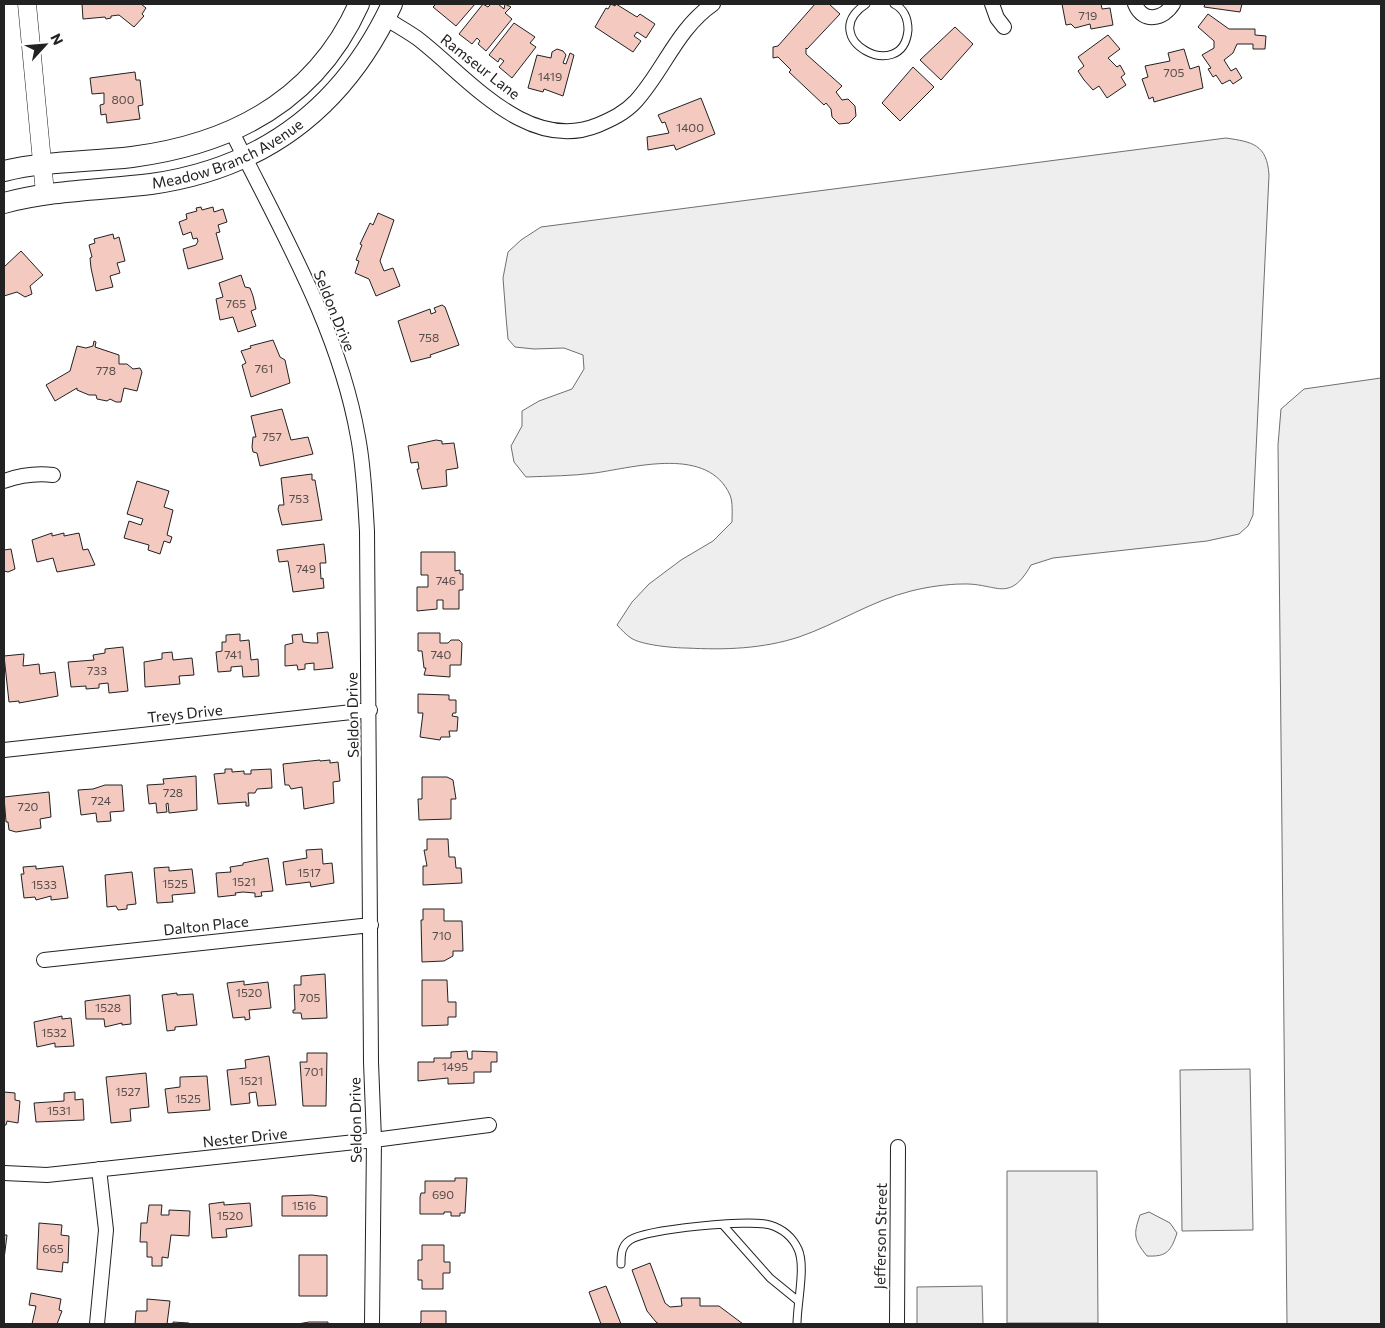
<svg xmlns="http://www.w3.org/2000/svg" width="1385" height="1328" font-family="Commissioner,sans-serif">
	<rect width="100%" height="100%" fill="#fff"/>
	<path fill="#eee" stroke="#6f6f6f" d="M1226,138C1252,142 1267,144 1269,175L1253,515L1248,526L1239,534L1207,541L1053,558L1031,565C1009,604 997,583 963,584C947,584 927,587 911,591C871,601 837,624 799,637C762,649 725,650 686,648C674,648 641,645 631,638C626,635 621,629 617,625L632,602L649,584L681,560L713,541L732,522C732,514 733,502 730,495C708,446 636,467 595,473C572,476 549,476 526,477L514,462L511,446L522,426V411L539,401L572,389L584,369L583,355L564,348L534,349L515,347L508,339L506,317L503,278L508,252L521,240L541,227Z
		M1381,378V1324H1287L1278,445L1281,409L1304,389Z
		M1250,1069L1253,1230L1182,1231L1180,1070Z
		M1149,1212L1170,1223L1177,1233C1171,1251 1167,1257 1147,1256C1134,1240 1133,1235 1140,1215Z"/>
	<path fill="#ededed" stroke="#6f6f6f" d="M1007,1171H1097L1098,1323H1007Z
		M982,1286L983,1324H917V1287Z"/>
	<path fill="#f3c9c0" stroke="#222" d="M82,4H141L146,8L142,14L144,16L134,27L119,15L111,16V18L106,19L105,17L83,19Z
		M436,4H475L456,26L433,7Z
		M483,4L488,7L491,4H498L504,9L505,4L511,7L505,13L512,19L486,51L478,44L480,41L477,38L472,44L459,34Z
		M611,4L615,6L616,4L637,17L640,14L655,24L646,38L637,32L634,36L641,41L633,52L595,27L606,8L608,9Z
		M815,4H829L840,14L807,49L806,48V54L842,86L836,92L842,100L848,99L855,106L856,116L849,123L839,124L832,117L831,109L826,103L824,105L789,72L791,70L778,57L773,58V47L778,46Z
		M1062,4H1101L1102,9L1110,8L1113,25L1091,29L1090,24L1075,28L1071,24L1066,25Z
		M1205,4H1242L1240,12L1204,7Z
		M1208,14L1229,29H1255V35L1266,36L1265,49H1253V44H1237L1233,53L1224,60L1231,71L1236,68L1242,78L1233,84L1230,80L1222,84L1216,75L1213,77L1208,69L1211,68L1202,55L1214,48V41L1198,27Z
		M514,23L535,37L530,43L536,47L512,78L499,67L504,61L500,58L498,62L489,55Z
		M955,27L973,44L941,80L920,60Z
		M1108,35L1120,49L1108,58L1117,67L1120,65L1125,74L1121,77L1126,85L1107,98L1099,86L1093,90L1084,80L1078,71L1084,66L1078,57Z
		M557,49L563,51L566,55L563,63L566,64L570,53L574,55L563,96L544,89L543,92L528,88L537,55L551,58L552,52Z
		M1184,49L1190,69L1199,66L1203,88L1154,102L1153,97L1149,99L1142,79L1148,77L1145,66L1170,61L1168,53Z
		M913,67L934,87L900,121L882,103Z
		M135,72L136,80H140L143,105L138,106L140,119L107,123L106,114L101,115L100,105L104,104V93L92,94L90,78Z
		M701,98L715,134L676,150L674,145L648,150L647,137L669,133L665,122L662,123L658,115Z
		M201,207L202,210L213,207L214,212L223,209L227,222L218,225L220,232L216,233L223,259L188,269L183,249L196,245L198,241L197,238L193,239L191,232L183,235L179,222L187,219L186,214L197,211L196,208Z
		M378,213L394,220L380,261L384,271L393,268L400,286L376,296L369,279L355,273L359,261L356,260L362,245L360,244L370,223L373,225Z
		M113,234L114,239L119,237L125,261L117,263L120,273L110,276L113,287L96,291L91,268L90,258L92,257L89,245L95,243L94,239Z
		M21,251L43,275L30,286L32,294L25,297L17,292L4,296V267Z
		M241,275L245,287L250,288L253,296L256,309L251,311L256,326L238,332L233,317L220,320L216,299L223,297L219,283Z
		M442,305L445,307L459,345L430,355L431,357L411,362L398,321L430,309L431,314L436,312L434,308Z
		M273,340L280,357L285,360L290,383L251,397L242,365L246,363L241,351L251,348L250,346Z
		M94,341L96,342L95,347L119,355V364H127L133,369L140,368L142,372L137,391L124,388L121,402H116L110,399L107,401L97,399L96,395H89L77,390V388L55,401L46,385L70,371L77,346L86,348L93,346Z
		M282,409L291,440L308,437L313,454L260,466L257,453L253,452L252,447L253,437H256L251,416Z
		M436,440L442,441V444L454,443L458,468L446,470L447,486L422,489L417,469H419L418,462L411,463L408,446Z
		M312,474V480H315L322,520L282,525L278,509L279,505H284L281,478Z
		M137,481L169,491L164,507L173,510L167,535L172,537L170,543L164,541L160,554L148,550L149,545L124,538L129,521L141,525L143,519L127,514Z
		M52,533V536L64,533V536L79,533L83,550L88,549L95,565L57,572L53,558L37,562L32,540Z
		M324,544L326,563H320L321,579L323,578L324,588L293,592L288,561L279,562L277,550Z
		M11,549L15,569L8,572L4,571V550Z
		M421,552H455V571L460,570V574H463V590H459V609H443V600H437V609L417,611V587H428V575H421Z
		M328,632L333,668L314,670V663L305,664V669L298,670L297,665L285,666V645L293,643L292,635L302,634L303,642L312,643H318L317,633Z
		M418,633H440V643H448L451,640H459L462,643L461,665H450V677L424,675L426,668H424L422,651H418Z
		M240,634V641L249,640L251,660L258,659L259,676L243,677L242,666L231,667V671L218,672L216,652L222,651V642H226V635Z
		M123,647L128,691L109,693L108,683L99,684V688L86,689V686L71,687L68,662L94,660L93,655L105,653V649Z
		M172,652L173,660L192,658L194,675L179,676L180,684L145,687L144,662L162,659V653Z
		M24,654L23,666L39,664L40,674L55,672L58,696L19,703V701L9,702L4,656Z
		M418,694L449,695V700H456V713H453L452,716L458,717L457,731H449L450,737H441L440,740L420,737L423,713H418Z
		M320,760V761L330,760V763L338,762L340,781L333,782L334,803L304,809L302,787L291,789L289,785H285L283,764Z
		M225,769H232V772L244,771V774H251V770L271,769L272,788L257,789L255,793H248L249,806H246V802L218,804L214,774L225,773Z
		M196,776L197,810L169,813L168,803L166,804L167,812L157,813L156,803L149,804L147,785L164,784L163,779Z
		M422,777H447L453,780L456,799H451V819L419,820L418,799H422Z
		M105,785H122L124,811L110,812L111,821L97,822L96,813L81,815L78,790L93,789Z
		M49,792L51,817L40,819L41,828L16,832L9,830L8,822H6L4,797Z
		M427,839H448L449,857H455L456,868H461L462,883L423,885V866H427L424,850H427Z
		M322,849L323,864L332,863L334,883L311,887L310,882L286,885L283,862L307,858L306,850Z
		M268,858L273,891L261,892L262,896L255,897V893L243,892L235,893L236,895L218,897L216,873L231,872L230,867L243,865V863Z
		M36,866V869L63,866L68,898L51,900V896L36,900L35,897L24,898L21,874H24L23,867Z
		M169,867V871L192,869L195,893L172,895L173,902L157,903L154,868Z
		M132,872L136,904L127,905V909L118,910L116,906L107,907L105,875Z
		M423,909H444V921H462L463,951H453V956L444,961L422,962L421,920H423Z
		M325,974L327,1018L302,1019L301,1013H293V1010H295L294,985H301V976Z
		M422,980H447L448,1002H456V1017H448V1025L422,1026Z
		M244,981V985L268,982L271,1008L249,1010L250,1019L245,1020V1017L233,1018L227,983Z
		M177,993V995L193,994L197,1025L175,1027V1030L167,1031L162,995Z
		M130,995L131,1024L122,1025V1023L105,1027L104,1019H86L85,1001Z
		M62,1016V1019L71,1018L74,1046L55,1047V1043L37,1047L34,1022Z
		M467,1051L468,1059H472V1051L497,1052V1062H491V1072H474V1083L448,1084V1078L418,1081V1062H434V1058H451V1052Z
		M307,1053H327L326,1106H303L300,1062H307Z
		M269,1056L276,1105L258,1106L256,1092L249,1093L250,1103L231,1105L227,1070L246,1068L245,1060Z
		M146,1073L149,1107L130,1109L131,1121L111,1123L106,1077Z
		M207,1076L210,1110L168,1113L165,1089L180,1087V1077Z
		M4,1092L15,1093V1100L20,1101L18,1123L7,1121L6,1125H4Z
		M75,1092V1100L83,1099L84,1120L36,1122L34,1103L64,1101V1093Z
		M455,1178H467L465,1213H460V1216H451V1212H444V1214H420V1197L421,1193H425V1181H455Z
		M312,1195L327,1197V1216H282V1196Z
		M224,1202V1205L250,1203L252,1226L226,1229L227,1237L212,1238L209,1204Z
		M149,1205H162L161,1215H169V1210L190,1211L189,1236L171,1235L168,1258L162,1257V1266H152V1257H147V1242H140L141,1223H147Z
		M39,1223L62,1225L61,1235L69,1236L68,1263L63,1262L62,1272L37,1269Z
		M4,1235H7L4,1259Z
		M422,1245H444V1262H450V1273H443V1289H422V1280H418V1260H422Z
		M299,1255H327V1296H299Z
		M650,1263L665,1303L670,1307L682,1306L681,1298H700V1306H719L743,1324H659L656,1322L647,1311L632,1270Z
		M606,1286L621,1324H601L589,1292Z
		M31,1293L61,1299L59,1310L62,1311L57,1324H32L36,1306L29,1305Z
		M147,1299L170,1301L167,1324H135L136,1311H147Z
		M421,1311H446V1324H419L421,1322Z
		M173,1322L189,1323V1324H173Z
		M309,1322H328V1324H298Z"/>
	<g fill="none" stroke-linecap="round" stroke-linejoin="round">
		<defs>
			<path id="service" d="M866,4C814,38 903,86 908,30C908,19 904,9 894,4
				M723,1225L770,1278L797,1300
				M621,1264C621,1255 621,1246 630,1240C646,1229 751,1219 770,1225C783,1229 792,1236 798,1249C806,1266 797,1303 797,1324"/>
			<path id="minor" d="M992,4L997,18L1004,27
				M1135,4C1143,24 1164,19 1173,4
				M385,18C396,25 407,31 417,38C467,76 527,154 598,125C612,119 625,113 636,101C664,70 677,29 713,4
				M232,132C280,229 339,328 358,437C364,468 365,500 367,531L371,1062L374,1140L372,1324
				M4,481C21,475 35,473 53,475
				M4,750L370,710
				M44,960L371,925
				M4,1173L47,1175L374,1140L489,1125
				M97,1324L106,1230L99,1169
				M897,1324L898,1147"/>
			<path id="tertiary" d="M27,4L45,193"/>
			<g id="secondary">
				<path d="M4,171C45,161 89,162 132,157C232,144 316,100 359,4"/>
				<path id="s1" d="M4,203C52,190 101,190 151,184C264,168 344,107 392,4"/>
			</g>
		</defs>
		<use href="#service" stroke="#222" stroke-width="9"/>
		<use href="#minor" stroke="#222" stroke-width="16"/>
		<use href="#tertiary" stroke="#222" stroke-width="19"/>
		<use href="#secondary" stroke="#222" stroke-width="22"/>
		<use href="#service" stroke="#fff" stroke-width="7"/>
		<use href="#minor" stroke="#fff" stroke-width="14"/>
		<use href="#tertiary" stroke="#fff" stroke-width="18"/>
		<use href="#secondary" stroke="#fff" stroke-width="20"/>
	</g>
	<g text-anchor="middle" stroke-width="4" stroke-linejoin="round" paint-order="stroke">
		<g font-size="12" fill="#564c4a">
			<text x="1088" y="20">719</text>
			<text x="1174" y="77">705</text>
			<text x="550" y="81">1419</text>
			<text x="123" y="104">800</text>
			<text x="690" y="132">1400</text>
			<text x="236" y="308">765</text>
			<text x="429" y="342">758</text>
			<text x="264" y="373">761</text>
			<text x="106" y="375">778</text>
			<text x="272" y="441">757</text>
			<text x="299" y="503">753</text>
			<text x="306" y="573">749</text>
			<text x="446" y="585">746</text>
			<text x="233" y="659">741</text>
			<text x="441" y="659">740</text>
			<text x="97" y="675">733</text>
			<text x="173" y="797">728</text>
			<text x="101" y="805">724</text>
			<text x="28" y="811">720</text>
			<text x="309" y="877">1517</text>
			<text x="244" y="886">1521</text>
			<text x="175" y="888">1525</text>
			<text x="44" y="889">1533</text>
			<text x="442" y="940">710</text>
			<text x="249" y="997">1520</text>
			<text x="310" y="1002">705</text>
			<text x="108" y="1012">1528</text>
			<text x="54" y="1037">1532</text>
			<text x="455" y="1071">1495</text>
			<text x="314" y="1076">701</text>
			<text x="251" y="1085">1521</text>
			<text x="128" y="1096">1527</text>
			<text x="188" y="1103">1525</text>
			<text x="59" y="1115">1531</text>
			<text x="443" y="1199">690</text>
			<text x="304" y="1210">1516</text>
			<text x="230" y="1220">1520</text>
			<text x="53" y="1253">665</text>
		</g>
		<g font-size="15" fill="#222" stroke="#fff">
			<text transform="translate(480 67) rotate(38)" y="5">Ramseur Lane</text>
			<text dy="5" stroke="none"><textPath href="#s1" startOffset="231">Meadow Branch Avenue</textPath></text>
			<text transform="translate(334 311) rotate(68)" y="5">Seldon Drive</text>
			<text transform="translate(185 714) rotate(-6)" y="5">Treys Drive</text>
			<text transform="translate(353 715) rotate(-91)" y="5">Seldon Drive</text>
			<text transform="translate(206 926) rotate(-6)" y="5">Dalton Place</text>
			<text transform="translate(356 1120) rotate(-91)" y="5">Seldon Drive</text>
			<text transform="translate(245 1138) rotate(-6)" y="5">Nester Drive</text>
			<text transform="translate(881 1236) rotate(-89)" y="5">Jefferson Street</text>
		</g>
	</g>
	<rect width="1385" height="1328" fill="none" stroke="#222222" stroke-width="10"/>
	<g transform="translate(45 45) rotate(64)" stroke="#ffffff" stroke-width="4" paint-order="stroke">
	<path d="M0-4L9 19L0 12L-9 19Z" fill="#222222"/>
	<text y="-8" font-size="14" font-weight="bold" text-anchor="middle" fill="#222222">N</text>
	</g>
</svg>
